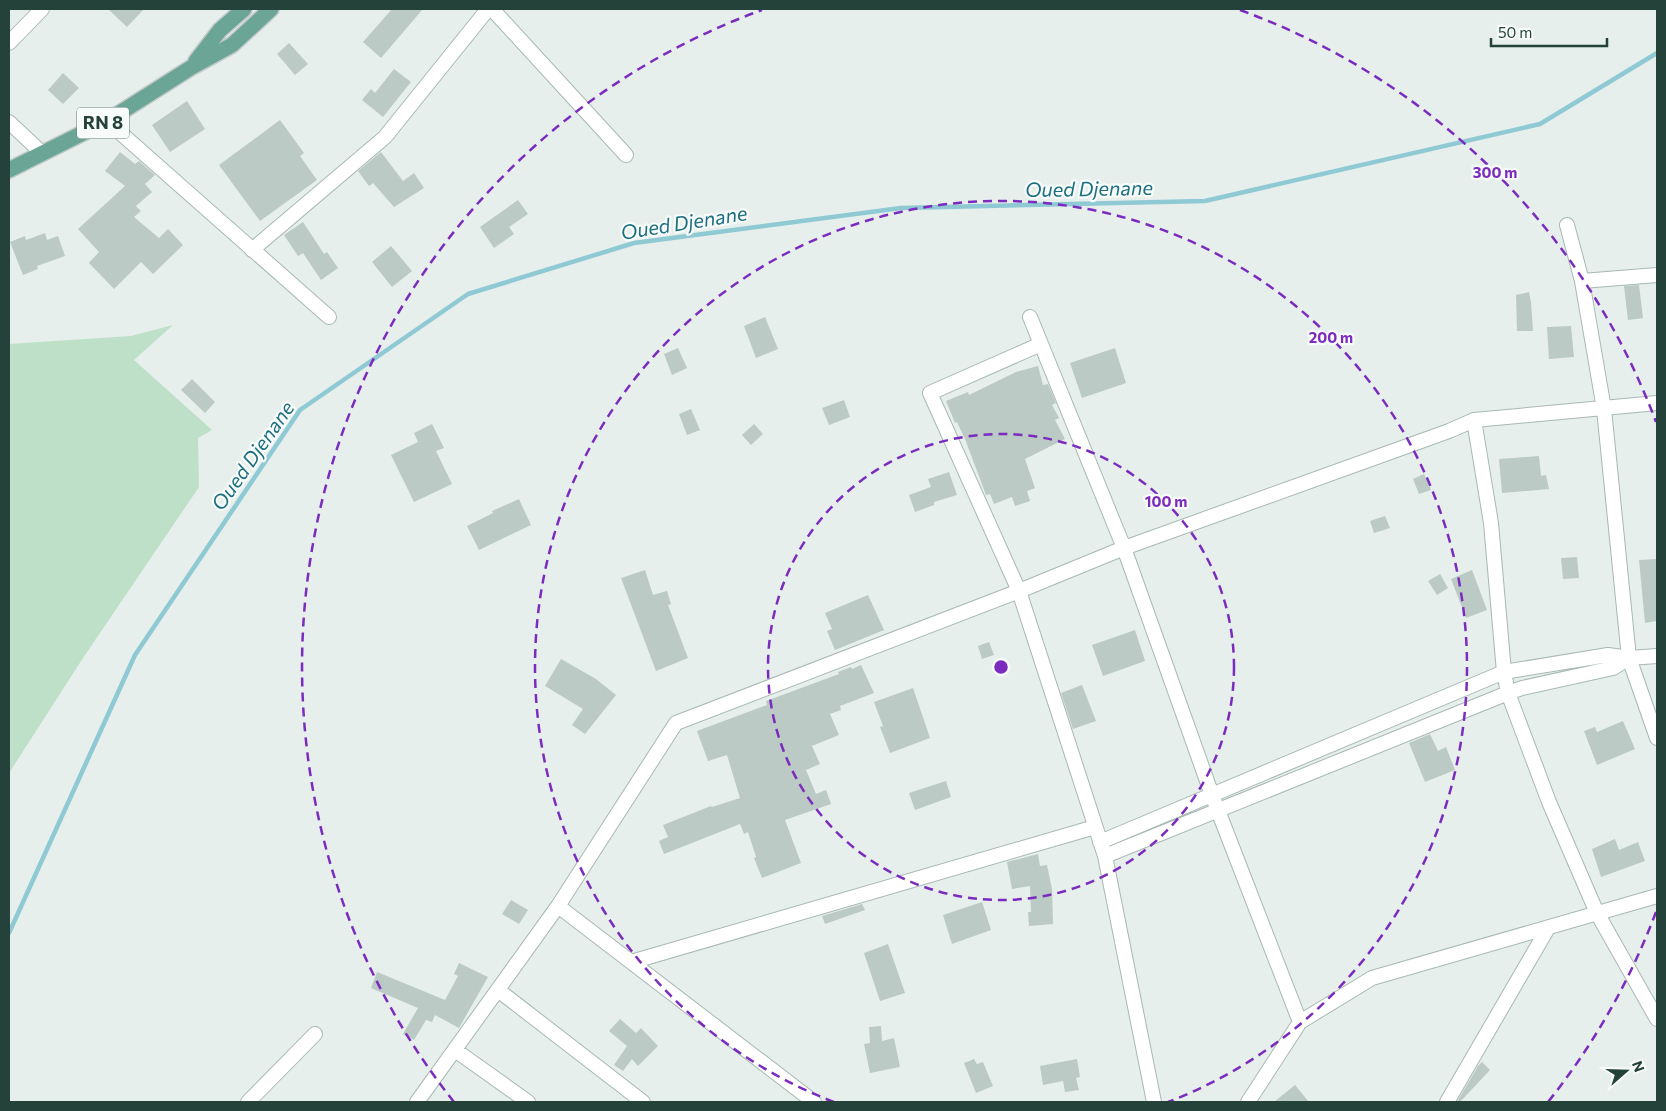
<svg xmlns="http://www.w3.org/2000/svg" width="1666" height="1111" font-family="Commissioner,sans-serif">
	<rect width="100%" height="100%" fill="#e6efeb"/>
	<path fill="#bfe0c8" d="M173,325L134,360L212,430L198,438L199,487L83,658L9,773V344L131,336Z"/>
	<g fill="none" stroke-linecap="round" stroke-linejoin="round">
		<path stroke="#8ec9d4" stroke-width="4.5" d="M9,933L135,655L300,410L468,294L634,243L901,208L1205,201L1540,124L1657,53"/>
	</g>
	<path fill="#bbcac4" d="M108,9H144L127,27Z
		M392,9H423L381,58L363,42Z
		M289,43L308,64L295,75L277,54Z
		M394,69L411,82L383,117L362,100L371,89L375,93Z
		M63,73L79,88L63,104L48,90Z
		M187,101L205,129L170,152L152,125Z
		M280,120L304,153L300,156L317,180L260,221L219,165Z
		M120,152L135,164L139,161L155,175L145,184L152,192L136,206L141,211L134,217L159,238L168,229L183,245L153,274L141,262L114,289L89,263L99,252L78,229L125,186L105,171Z
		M381,152L403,181L414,173L424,188L394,207L373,183L369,186L358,171Z
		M518,200L528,214L509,227L514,234L494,248L480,227Z
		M303,222L324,254L327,252L338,268L321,280L303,253L298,256L284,235Z
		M45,233L47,240L58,236L65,256L37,266L38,269L23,275L10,242L25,236L26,240Z
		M391,246L412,271L392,287L372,262Z
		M1639,285L1643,318L1628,320L1624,286Z
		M1529,292L1531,302L1533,331H1517L1516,295Z
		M765,317L778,349L756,358L744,326Z
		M1571,326L1574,357L1549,359L1547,327Z
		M678,348L687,368L672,375L664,354Z
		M1115,348L1126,383L1082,398L1070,363Z
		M1038,366L1043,385L1048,384L1056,403L1052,405L1059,418L1055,420L1065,439L1025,459L1035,488L1027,491L1030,501L1015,506L1012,497L994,504L990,494L986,495L965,439L957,422L955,423L946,401L968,392L969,395L1016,372Z
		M192,379L215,402L205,413L181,390Z
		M844,400L850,417L829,425L822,408Z
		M691,409L700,430L687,435L679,414Z
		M432,424L444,448L436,451L452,484L414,502L391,455L418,442L414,433Z
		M754,424L763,434L751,445L742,435Z
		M1539,456L1541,476L1546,475L1549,489L1502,493L1499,459Z
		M949,472L957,495L934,502V505L915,512L909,495L931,487L928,479Z
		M1424,474L1431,490L1419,494L1413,479Z
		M519,499L531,525L479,550L467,526L493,513L492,511Z
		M1385,516L1390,528L1374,533L1370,521Z
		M1577,557L1579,578L1563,579L1561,558Z
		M1657,559V621L1645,623L1639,560Z
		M645,570L653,595L667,591L671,604L668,605L688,658L656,671L621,578Z
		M1472,570L1487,610L1466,618L1451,579Z
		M1440,574L1448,588L1437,595L1428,581Z
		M868,595L884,630L835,650L827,631L832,629L825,613Z
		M1135,630L1145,661L1103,676L1092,645Z
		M989,642L994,655L982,659L978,646Z
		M561,659L596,679L616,695L585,734L572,725L583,709L545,686Z
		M861,665L874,693L840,706L841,710L830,714L839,735L812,746L820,764L806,770L816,794L826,790L831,804L785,820L801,863L762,878L754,858L756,857L748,832L744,834L740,824L664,854L659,841L668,837L663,825L711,806L712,807L740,798L727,755L708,761L697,731L767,705L766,701L839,674L838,672L851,667L852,669Z
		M1082,685L1096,721L1073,729L1061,693Z
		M913,688L930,738L890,753L880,727L883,726L874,702Z
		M1623,721L1635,749L1597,765L1584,731L1595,727L1597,732Z
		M1430,734L1438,751L1446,747L1455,770L1425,782L1409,743Z
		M946,781L951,797L915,810L909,793Z
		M1615,839L1619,850L1638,842L1645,861L1601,877L1592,849Z
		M1038,854L1040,866L1047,865L1052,889L1053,924L1029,926L1028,912H1031L1030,886L1012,889L1007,862Z
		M511,900L528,910L519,924L502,914Z
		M982,902L991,930L952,944L943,915Z
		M862,904L865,910L825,924L822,916Z
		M888,944L905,993L880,1001L864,953Z
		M459,963L488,977L459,1028L435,1015L432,1022L426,1020L414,1040L403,1034L418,1008L371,988L377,972L445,1000L458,976L454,974Z
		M620,1019L636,1033L641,1028L658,1046L638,1066L632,1059L623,1071L614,1065L627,1046L609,1031Z
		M881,1026L882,1041L894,1038L900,1067L870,1073L864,1044L870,1043L869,1027Z
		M974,1059L977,1064L983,1062L993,1086L976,1093L964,1063Z
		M1077,1059L1080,1077L1076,1078L1079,1090L1065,1092L1063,1081L1043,1085L1040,1066Z
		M1482,1062L1490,1070L1460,1102H1457L1478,1066Z
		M1295,1085L1309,1102H1274Z"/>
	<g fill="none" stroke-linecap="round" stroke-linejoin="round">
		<defs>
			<path id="street" d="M492,9L626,155
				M9,43L42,9
				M107,121L329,317
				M9,122L42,153
				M1567,225L1582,281L1604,409L1629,658L1657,738
				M252,250L385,137L488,9
				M1582,281L1657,275
				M1030,317L1124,548L1212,795L1300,1022
				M1041,344L930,393L1019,591L1105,856L1154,1102
				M1474,420L1491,523L1504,672L1508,693L1549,802L1597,913L1657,1019
				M1100,842L1504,672L1608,655L1629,658L1657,656
				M1105,856L1508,693L1522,688L1613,668L1629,658
				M558,906L814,1102
				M631,962L1095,827
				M498,990L643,1102
				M455,1050L528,1102
				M248,1102L315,1034
				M417,1102L558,906L676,723L1019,591L1124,548L1449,431L1474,420L1657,403
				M1248,1102L1300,1022L1372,978L1657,896
				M1447,1102L1548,928"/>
			<path id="primary" d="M196,61L220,30L244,9
				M9,170L107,121L192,67L232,45L271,9"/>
		</defs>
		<use href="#street" stroke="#a8b8b2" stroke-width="16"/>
		<use href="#primary" stroke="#c2cac8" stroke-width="18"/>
		<use href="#street" stroke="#fff" stroke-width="14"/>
		<use href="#primary" stroke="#6aa596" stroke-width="15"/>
	</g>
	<g fill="none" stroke="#7b2cbf" stroke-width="2.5" stroke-dasharray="9 6">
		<circle cx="1001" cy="667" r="233"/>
		<path d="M834 1102A466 466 0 1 1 1168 1102"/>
		<path d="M1656 912A699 699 0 0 1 1548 1102M454 1102A699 699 0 0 1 762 10M1240 10A699 699 0 0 1 1656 422"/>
	</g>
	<g text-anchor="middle" stroke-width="4.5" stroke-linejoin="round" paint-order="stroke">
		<rect fill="#f7fbf9" stroke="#637a73" stroke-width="1" x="77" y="107.5" width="52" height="31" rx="4"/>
		<g font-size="18" font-weight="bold" fill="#24423a">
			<text x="103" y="129">RN 8</text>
		</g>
		<g font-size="20" font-style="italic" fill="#1c6f80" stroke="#f7fbf9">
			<text transform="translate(1089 189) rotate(-1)" y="7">Oued Djenane</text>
			<text transform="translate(684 223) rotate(-9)" y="7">Oued Djenane</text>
			<text transform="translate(253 456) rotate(-55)" y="7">Oued Djenane</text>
		</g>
	</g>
	<circle cx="1001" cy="667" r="8" fill="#7b2cbf" stroke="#f7fbf9" stroke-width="2.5"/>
	<g font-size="15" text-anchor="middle" font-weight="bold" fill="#7b2cbf" stroke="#f7fbf9" stroke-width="4.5" stroke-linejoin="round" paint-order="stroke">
		<text x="1495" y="178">300 m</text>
		<text x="1331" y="343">200 m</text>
		<text x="1166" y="507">100 m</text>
	</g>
	<rect width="1666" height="1111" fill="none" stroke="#24423a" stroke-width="20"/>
	<g transform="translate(1626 1071) rotate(70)" stroke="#f7fbf9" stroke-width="4" paint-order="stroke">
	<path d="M0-4L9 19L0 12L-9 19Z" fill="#24423a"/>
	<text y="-8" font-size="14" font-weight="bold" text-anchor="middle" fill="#24423a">N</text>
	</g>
	<path d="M1491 38v8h116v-8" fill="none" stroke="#24423a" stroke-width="2.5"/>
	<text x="1498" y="38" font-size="15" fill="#24423a" stroke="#f7fbf9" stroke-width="4" paint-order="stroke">50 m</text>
</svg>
